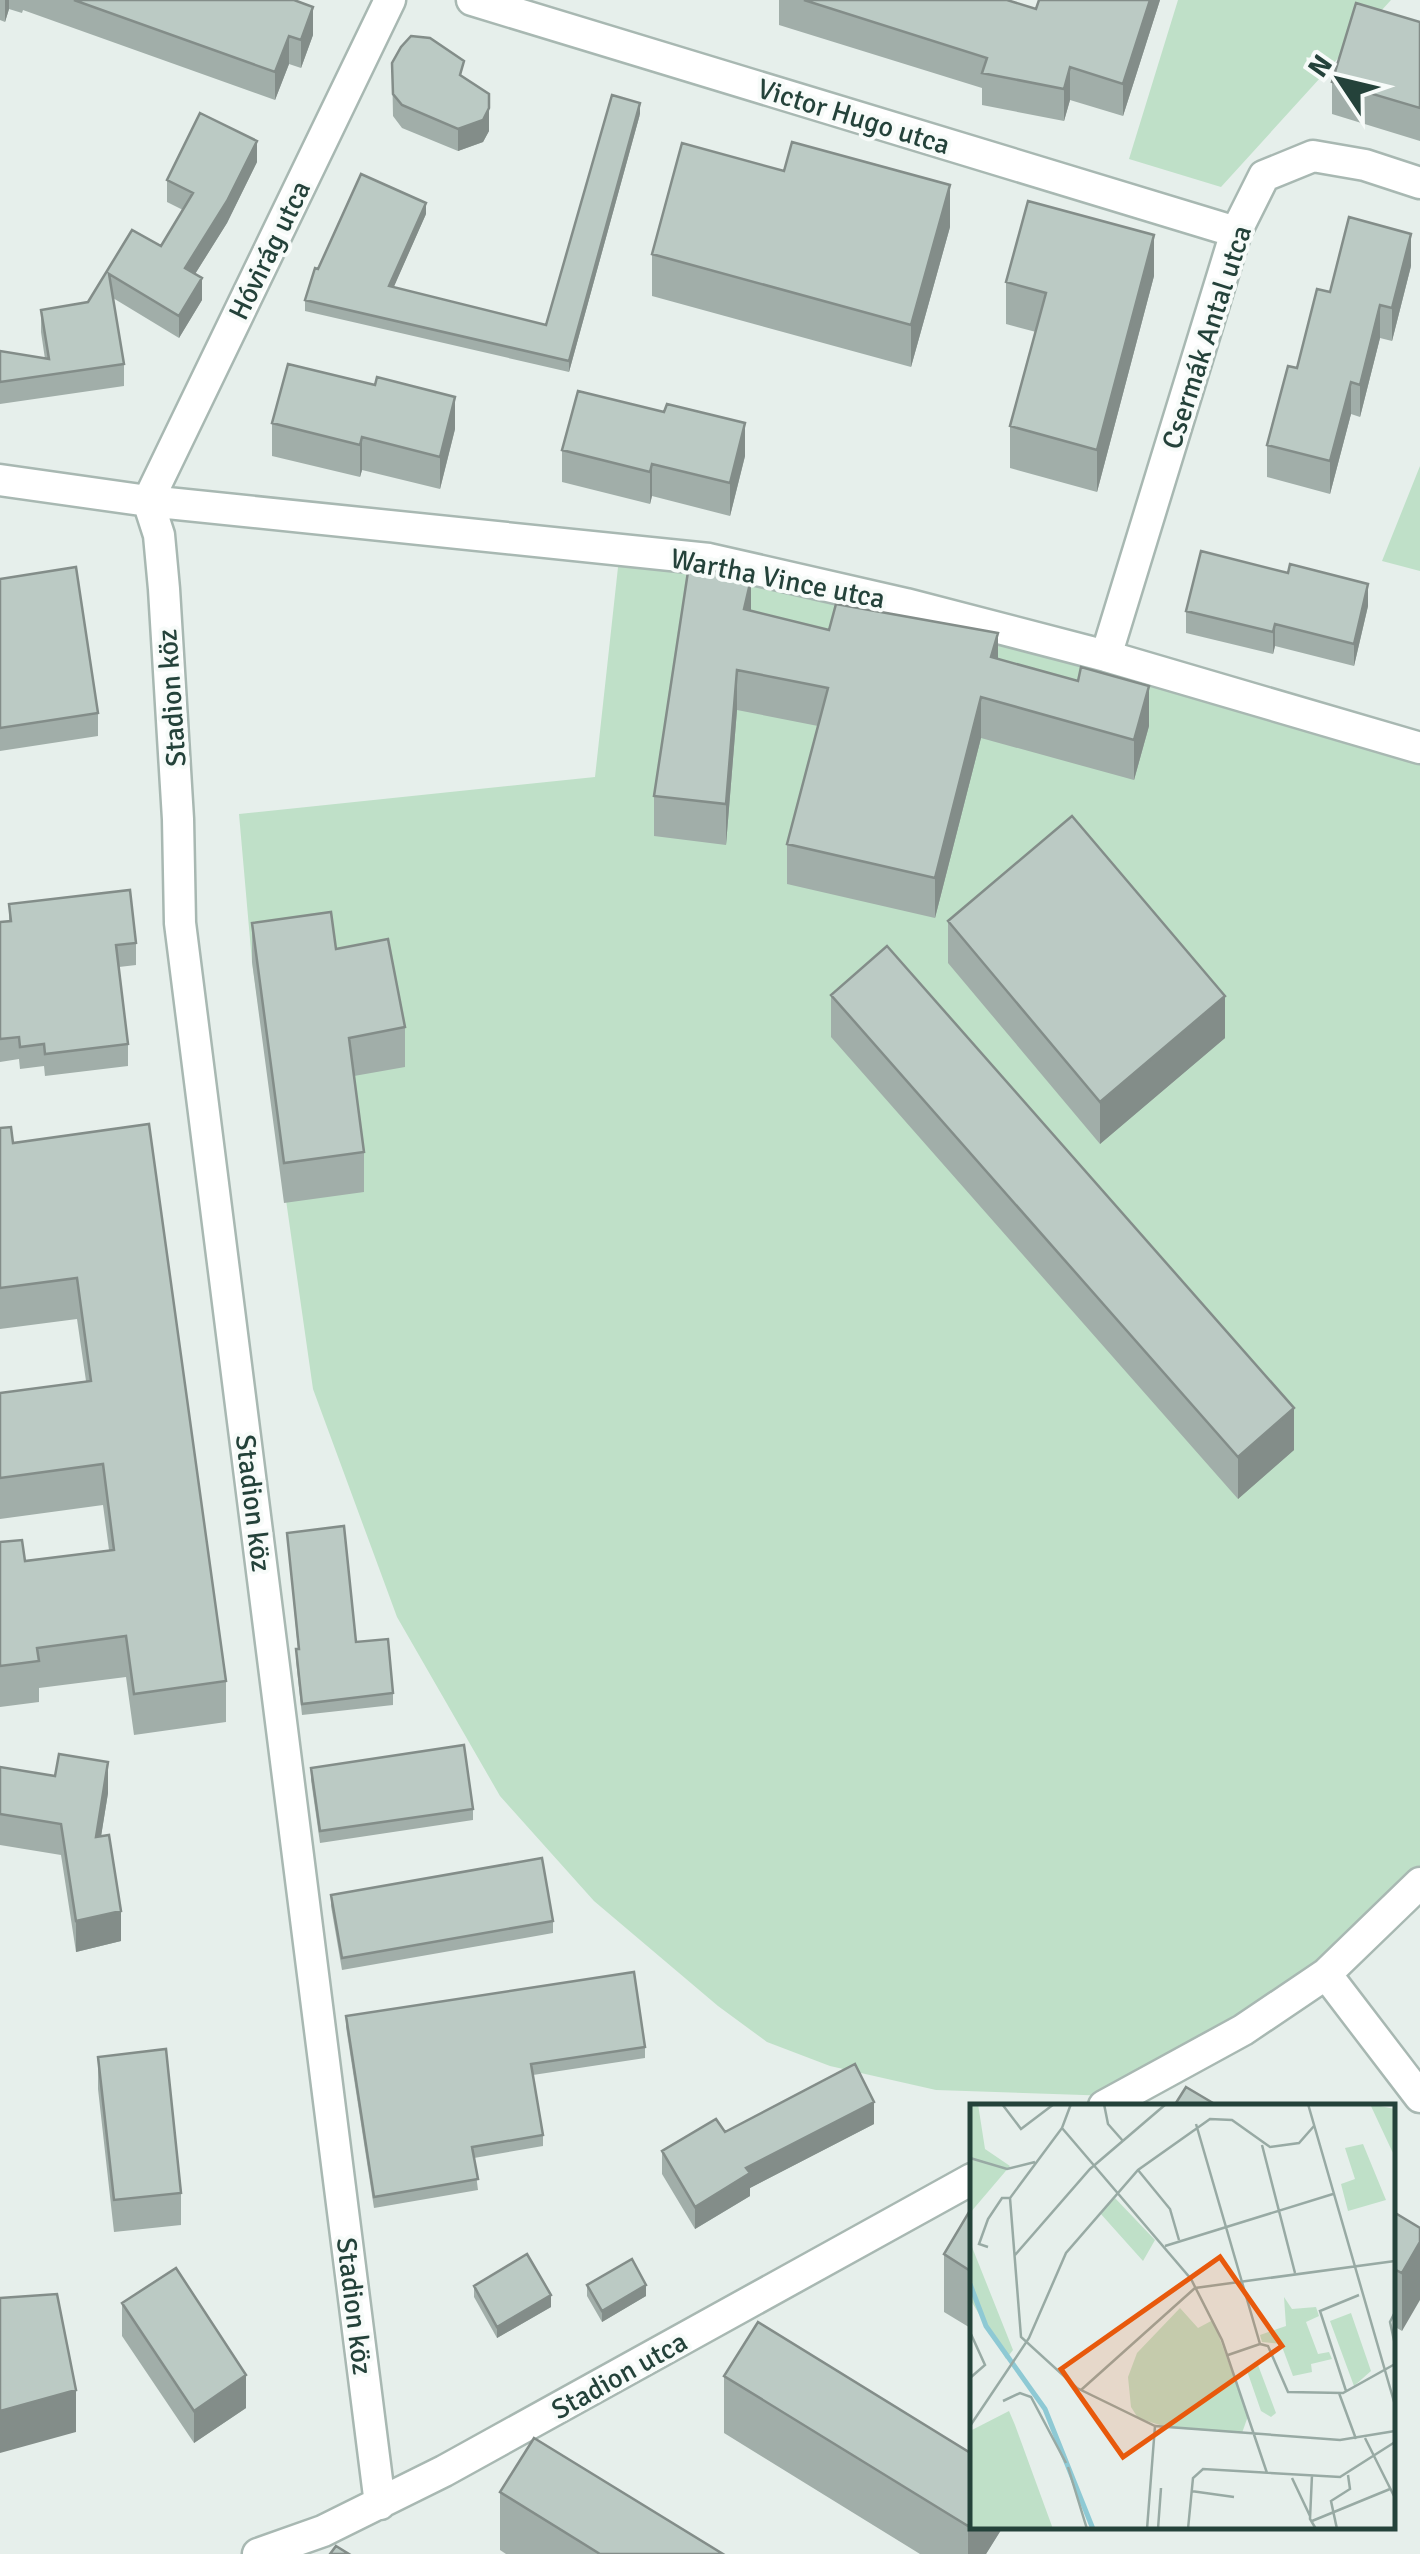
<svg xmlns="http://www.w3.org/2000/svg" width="1420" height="2554" font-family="Signika,sans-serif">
	<rect width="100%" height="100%" fill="#e6efeb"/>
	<path fill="#bfe0c8" d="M1178,0H1391L1221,187L1129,159Z
		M1420,466V571L1382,561Z
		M620,549L1420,748V1882L1326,1975L1113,2096L936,2090L830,2066L767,2042L718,2006L594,1901L500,1796L397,1617L313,1389L252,962L239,814L595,777Z"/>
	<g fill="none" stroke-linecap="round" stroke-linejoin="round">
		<defs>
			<path id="minor" d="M472,0L1236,232
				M0,480L148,501L709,559L906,604L1106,656L1420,748
				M148,501L159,535L164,589L178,819L180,923L380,2504
				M148,501L390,0
				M1106,656L1236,232L1264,176L1313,156L1365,165L1420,183
				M1326,1974L1420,2097
				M1104,2106L1243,2030L1326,1974L1420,1883
				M258,2554L323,2531L444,2471L972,2179"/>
		</defs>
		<use href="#minor" stroke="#a8b8b2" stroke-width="35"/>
		<use href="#minor" stroke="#fff" stroke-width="30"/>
	</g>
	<path fill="#a1aea9" d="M0,0H294L313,35L301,68L289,64L275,100L23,10L22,13L9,9L5,22L0,20Z
		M779,0H1007L1036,9L1160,0L1123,116L1070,100L1064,121L982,105V88L779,25Z
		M1420,22V141L1332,114V82Z
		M392,63L464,78L489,131L483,142L458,151L402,128L393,116Z
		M640,114L569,372L305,311V300L318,269L426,214L393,288L546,325Z
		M257,162L227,223L195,274L202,300L179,338L113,298L124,364V386L0,404V351L45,359L41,332V310L88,302L132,230L161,246L183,210L167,202V180Z
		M950,227L911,367L652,296V254Z
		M1411,266L1392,341L1380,338L1360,417L1351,414L1330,494L1267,477V445L1297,368Z
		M1154,276L1097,492L1010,468V426L1036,332L1006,324V282Z
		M272,423L455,429L440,489L362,470L360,477L272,456Z
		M562,450L745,456L730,516L652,496L650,504L562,482Z
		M0,579L98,713V736L0,751Z
		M1368,606L1354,666L1275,646L1273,654L1186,633V611Z
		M751,611L829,630L998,659L1149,726L1134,780L981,738L935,918L787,884V844L818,726L737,710L726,845L654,836V796Z
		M9,904L136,943V965L119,967L128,1044V1066L45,1076L44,1066L20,1069L19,1059L0,1062V922L9,921Z
		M948,921L1225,1038L1100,1144L948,963Z
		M252,923L405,1027V1067L354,1076L364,1152V1192L284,1203L252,962Z
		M831,995L1294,1450L1238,1499L831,1037Z
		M149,1124L226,1681V1722L134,1735L126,1677L39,1688V1702L0,1707V1542L25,1561L109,1550L103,1505L0,1519V1393L86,1381L77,1319L0,1329V1128L13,1143Z
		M287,1533L356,1642L393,1693V1705L302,1715L296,1660V1649H298Z
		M0,1767L108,1793L101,1836L121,1941L76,1952L61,1855L0,1845Z
		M311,1768L473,1809V1820L320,1843L311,1780Z
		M331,1895L553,1921V1933L342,1970L331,1906Z
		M346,2016L645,2047V2058L533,2075L543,2135V2146L474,2158L478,2190L374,2208L346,2027Z
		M98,2057L181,2193V2225L114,2232L98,2089Z
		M874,2124L750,2188V2196L695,2229L662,2174V2151L725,2132Z
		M972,2207V2329L944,2312V2254Z
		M1392,2211L1420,2228L1402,2331L1392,2325Z
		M587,2285L646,2296L602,2322L587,2296Z
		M474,2286L551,2307L497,2338L474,2297Z
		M122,2303L246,2408L194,2443L122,2336Z
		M724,2376L1001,2526V2530L986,2554H920L724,2433Z
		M500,2492L723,2554H506L500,2550Z"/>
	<path fill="#838d89" d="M5,0H9V9L5,22Z
		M1150,0H1160L1123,116V84Z
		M313,7V35L301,68V40Z
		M289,36V64L275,100V72Z
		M1070,67V100L1064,121V89Z
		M489,94V131L483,142L458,151V129Z
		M640,103V114L569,372V361Z
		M257,141V162L227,223L185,290V268Z
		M950,185V227L911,367V325Z
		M426,203V214L389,298V286Z
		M1411,234V266L1392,341V308Z
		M1154,235V276L1097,492V450Z
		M202,278V300L179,338V316Z
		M1380,305V338L1360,417V385Z
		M1351,382V414L1330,494V461Z
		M455,397V429L440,489V457Z
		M745,423V456L730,516V483Z
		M362,437V470L360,477V445Z
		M652,464V496L650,504V472Z
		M751,579V619L744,609Z
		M1368,584V606L1354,666V644Z
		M1275,624V646L1273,654V632Z
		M998,633V673L991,657Z
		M737,670V710L726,845V804Z
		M1149,686V726L1134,780V740Z
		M981,697V738L935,918V878Z
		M1225,996V1038L1100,1144V1102Z
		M1294,1408V1450L1238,1499V1457Z
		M108,1762V1793L96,1868V1837Z
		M121,1911V1941L76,1952V1921Z
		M874,2102V2124L750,2188V2196L695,2229V2207L746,2168Z
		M1420,2242V2300L1402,2331V2273Z
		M646,2285V2296L602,2322V2311Z
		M551,2295V2307L497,2338V2327Z
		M246,2375V2408L194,2443V2411Z
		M76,2390V2432L0,2453V2411Z
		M972,2519V2526H1001V2530L986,2554H968V2526Z"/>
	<path fill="#bbcac4" stroke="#838d89" stroke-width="2.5" d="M74,0H294L313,7L301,40L289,36L275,72Z
		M804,0H1007L1036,9L1039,0H1150L1123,84L1070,67L1064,89L982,73L987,58Z
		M1356,3L1420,22V108L1332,82Z
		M411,36L430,38L464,61L460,75L489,94V108L483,120L458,129L402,105L393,94L392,63L401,47Z
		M612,95L640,103L569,361L305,300L315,268L318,269L361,174L426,203L389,286L546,325Z
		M200,113L257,141L227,201L185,268L202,278L179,316L109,274L124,364L0,382V351L49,359L41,310L88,302L132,230L161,246L193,193L167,180Z
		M792,142L950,185L911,325L652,254L682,143L784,171Z
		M1028,201L1154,235L1097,450L1010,426L1046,293L1006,282Z
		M1349,217L1411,234L1392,308L1380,305L1360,385L1351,382L1330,461L1267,445L1288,366L1297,368L1317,289L1330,292Z
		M288,364L375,385L377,377L455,397L440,457L362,437L360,445L272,423Z
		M578,391L664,412L667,404L745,423L730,483L652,464L650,472L562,450Z
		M1201,551L1288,573L1290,564L1368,584L1354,644L1275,624L1273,632L1186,611Z
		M689,565L751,579L744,609L829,630L836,604L998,633L991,657L1078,681L1081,667L1149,686L1134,740L981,697L935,878L787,844L828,688L737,670L726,804L654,796Z
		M76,567L98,713L0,728V579Z
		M1072,816L1225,996L1100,1102L948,921Z
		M130,890L136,943L116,945L128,1044L45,1054L44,1044L20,1047L19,1037L0,1039V922L11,921L9,904Z
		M331,912L336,949L388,939L405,1027L349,1038L364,1152L284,1163L252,923Z
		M887,946L1294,1408L1238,1457L831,995Z
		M149,1124L226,1681L134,1694L126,1636L37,1648L39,1661L0,1666V1542L22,1540L25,1561L114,1550L103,1464L0,1478V1393L91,1381L77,1278L0,1288V1128L11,1127L13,1143Z
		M344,1526L356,1642L388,1639L393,1693L302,1704L296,1649H299L287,1533Z
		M464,1745L473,1809L320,1831L311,1768Z
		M59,1754L108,1762L96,1837L109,1835L121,1911L76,1921L61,1824L0,1814V1767L55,1776Z
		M542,1858L553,1921L342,1958L331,1895Z
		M634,1972L645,2047L531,2064L543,2135L472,2147L478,2179L374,2197L346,2016Z
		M166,2049L181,2193L114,2200L98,2057Z
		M855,2064L874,2102L746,2168L750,2173L695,2207L662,2151L716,2119L725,2132Z
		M1186,2087L1218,2106H1174Z
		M972,2207V2272L944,2254Z
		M1392,2211L1420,2228V2242L1402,2273L1392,2268Z
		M527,2254L551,2295L497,2327L474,2286Z
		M632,2259L646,2285L602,2311L587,2285Z
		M176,2268L246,2375L194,2411L122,2303Z
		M57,2294L76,2390L0,2411V2298Z
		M758,2322L972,2454V2519L968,2526L724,2376Z
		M534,2438L723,2554H600L500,2492Z
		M336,2546L349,2554H330Z"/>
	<g text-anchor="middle" stroke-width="8" stroke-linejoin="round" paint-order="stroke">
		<g font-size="28" fill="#24423a" stroke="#f7fbf9">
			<text transform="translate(854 116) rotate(17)" y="10">Victor Hugo utca</text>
			<text transform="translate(269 250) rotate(-64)" y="10">Hóvirág utca</text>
			<text transform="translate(1206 337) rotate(-72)" y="10">Csermák Antal utca</text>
			<text transform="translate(778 578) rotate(11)" y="10">Wartha Vince utca</text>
			<text transform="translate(171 698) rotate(-94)" y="10">Stadion köz</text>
			<text transform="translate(254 1503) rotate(83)" y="10">Stadion köz</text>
			<text transform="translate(355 2306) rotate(83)" y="10">Stadion köz</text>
			<text transform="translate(619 2375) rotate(-29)" y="10">Stadion utca</text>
		</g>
	</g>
	<g transform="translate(970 2104)">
		<rect width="425" height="425" fill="#e6efeb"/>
		<path d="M0,0H8L15,45L40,62L0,109ZM400,0L425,5V52L422,47ZM393,40L416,96L378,107L371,80L385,75L375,44ZM145,94L185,136L173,157L130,109ZM0,138L43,246L36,255L0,195ZM314,193L322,205L346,203L349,212L336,218L348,250L359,248L362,255L341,260L342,268L323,272L311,240L292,238L290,231L316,222ZM210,204L228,224L243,216L278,312L272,329L199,324L168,314L161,303L158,273L167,249ZM381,209L401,267L384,282L360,217ZM288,261L306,309L301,313L291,307L276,264ZM39,307L45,321L83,425H0V327Z" fill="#bfe0c8"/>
		<path fill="none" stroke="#8ec9d4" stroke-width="5" d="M0,180L16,222L75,305L123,425"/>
		<path fill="none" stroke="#98aaa4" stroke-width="2.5" d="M32,0L51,25L84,0M101,0L92,24L40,94L51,233L107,284L185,322L370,336L425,327M134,0L138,20L153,37M338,0L425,301M226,20L290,240M92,24L221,175L252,236L297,369M292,41L325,169M0,54L37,65L65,58M168,66L200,105L209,136M195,142L363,90M18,143L9,140L18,115L32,94H40M45,151L120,65L196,0M225,184L425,157M425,208L420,218L425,241M0,228L15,261L0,274M290,240L298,242L318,288L373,289L425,260M258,251L290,240M111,286L225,184M376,287L350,207L389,191M369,289L386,335M33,297L50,289L61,293L96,359M0,322L59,234L96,149L168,66L240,15L262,16L300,43L329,39L344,22M395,334L425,394M98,363L117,425M342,371L340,415L346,425M322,374L340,412M221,387L264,393M342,417L420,385M177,425L185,322M188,425L191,384M218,425L223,374L233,365L370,373L425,338M367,425L361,397L380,385L378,371"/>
		<path fill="#e8590c" fill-opacity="0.15" stroke="#e8590c" stroke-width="5" d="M250,153L312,242L153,353L91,265Z"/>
		<rect width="425" height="425" fill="none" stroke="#24423a" stroke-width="5"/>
	</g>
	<g transform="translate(1340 80) rotate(305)" stroke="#f7fbf9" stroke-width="8" paint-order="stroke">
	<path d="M0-8L18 38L0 25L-18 38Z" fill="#24423a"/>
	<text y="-15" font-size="28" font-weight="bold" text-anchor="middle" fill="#24423a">N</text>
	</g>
</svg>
